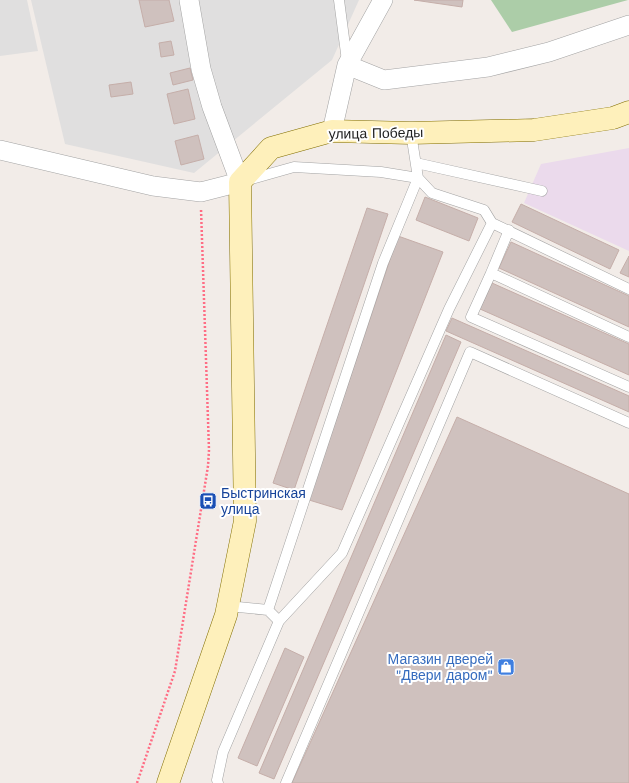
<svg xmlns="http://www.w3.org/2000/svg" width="629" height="783" font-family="'Work Sans',sans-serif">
	<rect width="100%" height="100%" fill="#f2ece8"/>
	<path fill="#e0dfdf" d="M0,0H27L38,51L0,56Z
		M31,0H359L332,60L194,173L65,144Z"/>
	<path fill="#ebdaec" d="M629,148V251L524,203L541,164Z"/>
	<path fill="#accda8" d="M491,0H628L512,32Z"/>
	<path fill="#cfc1be" stroke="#c5aea9" d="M139,0H169L174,21L145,27Z
		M414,0H463L462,7Z
		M171,41L174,55L161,57L159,43Z
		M190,68L193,80L173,85L170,73Z
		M131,82L133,94L111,97L109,85Z
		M188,89L195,119L174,124L167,94Z
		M198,135L204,159L181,165L175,141Z
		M425,197L478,218L469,241L416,220Z
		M521,204L619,250L610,269L512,222Z
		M367,208L388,214L294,490L273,483Z
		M398,236L443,252L342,510L309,500Z
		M511,242L629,296V327L499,268Z
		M629,256V277L620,273Z
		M492,283L629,344V375L480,309Z
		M452,318L629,396V412L446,331Z
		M446,335L461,342L274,779L259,773Z
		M457,417L629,494V783H292Z
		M285,648L304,657L257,766L238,758Z"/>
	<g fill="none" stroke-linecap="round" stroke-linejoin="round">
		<defs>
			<path id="lane" d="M339,0L347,61
				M416,163L542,191
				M492,223L629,289
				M491,273L509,230
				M629,337L491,273L471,317L629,387
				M228,606L268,610L279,621
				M268,610L383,263L418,178L411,133
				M218,783L217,780L223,752L279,621L342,553L449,309L492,223L484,210L432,193L418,178L381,172L294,167L248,180
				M286,783L470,352L629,423"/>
			<path id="street" d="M347,65L384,80L488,67L549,52L629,25
				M332,131L347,65L383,0
				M0,150L153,186L201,192L240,182L212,107L201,69L189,0"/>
			<path id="secondary" d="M168,783L226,615L245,521L240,182L271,148L332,131L411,133L534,130L613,118L629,112"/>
		</defs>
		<use href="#lane" stroke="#a3a3a3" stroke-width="11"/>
		<use href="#street" stroke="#a3a3a3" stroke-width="20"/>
		<use href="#secondary" stroke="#826e00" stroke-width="23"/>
		<path stroke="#ff6d84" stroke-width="2.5" stroke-dasharray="2 2" stroke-linecap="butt" d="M137,783L175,671L208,466L209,450L201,209"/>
		<use href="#lane" stroke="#fff" stroke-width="10"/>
		<use href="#street" stroke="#fff" stroke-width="19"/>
		<use href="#secondary" stroke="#fef0bb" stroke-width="22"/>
	</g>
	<defs>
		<symbol id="bus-square" viewBox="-11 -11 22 22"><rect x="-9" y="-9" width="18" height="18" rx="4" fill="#1a4fb4" stroke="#fff"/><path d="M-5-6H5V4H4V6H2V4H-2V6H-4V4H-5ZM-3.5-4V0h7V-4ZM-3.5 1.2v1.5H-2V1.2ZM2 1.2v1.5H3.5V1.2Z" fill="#fff"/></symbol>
		<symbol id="shop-square" viewBox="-11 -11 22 22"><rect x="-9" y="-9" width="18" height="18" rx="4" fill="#3f7fe0" stroke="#fff"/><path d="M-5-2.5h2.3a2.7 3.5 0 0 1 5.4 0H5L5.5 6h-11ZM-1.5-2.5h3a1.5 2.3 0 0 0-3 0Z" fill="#fff"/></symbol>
	</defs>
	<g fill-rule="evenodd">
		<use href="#bus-square" x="198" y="491" width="20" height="20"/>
		<use href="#shop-square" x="496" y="657" width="20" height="20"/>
	</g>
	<g text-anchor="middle" stroke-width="4" stroke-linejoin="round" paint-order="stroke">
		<g font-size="14" fill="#222" stroke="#fff">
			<text transform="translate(376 133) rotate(-1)" y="5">улица Победы</text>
		</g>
		<g font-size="14" fill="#164399" stroke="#fff" text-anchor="start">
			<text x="221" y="498">Быстринская<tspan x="221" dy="16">улица</tspan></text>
		</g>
		<g font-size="14" fill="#366cbe" stroke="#fff" text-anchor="end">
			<text x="493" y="664">Магазин дверей<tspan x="493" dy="16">"Двери даром"</tspan></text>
		</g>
	</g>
</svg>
